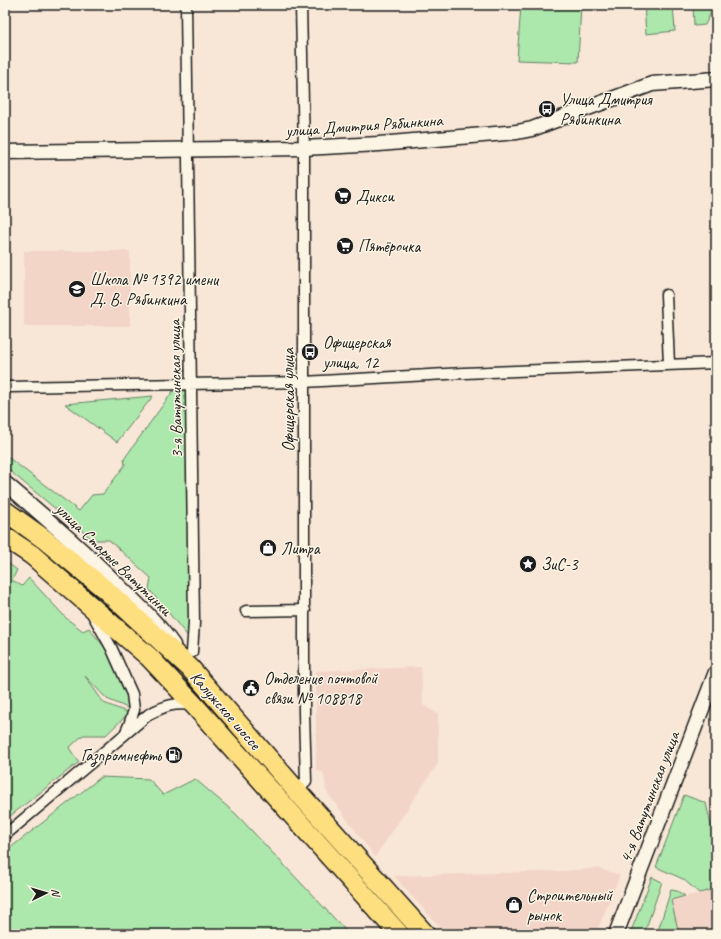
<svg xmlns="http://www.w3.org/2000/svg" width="721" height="939" font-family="Caveat,sans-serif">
	<rect width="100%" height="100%" fill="#f8e6d7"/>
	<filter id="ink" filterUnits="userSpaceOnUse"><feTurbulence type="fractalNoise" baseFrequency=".025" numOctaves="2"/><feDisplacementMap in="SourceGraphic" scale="8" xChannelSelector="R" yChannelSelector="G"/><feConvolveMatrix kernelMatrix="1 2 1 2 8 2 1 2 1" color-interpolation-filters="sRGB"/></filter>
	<g filter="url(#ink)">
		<path fill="#f3d5c7" d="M24,251H130V326H24Z
			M421,667L423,705L438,714V763L375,857L326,791L324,773L316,770V671Z
			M597,868L620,875L596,934H446L394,876L565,871Z
			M716,889V934H679L671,900Z"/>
		<path fill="#ace7ac" stroke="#648264" d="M521,5H581L578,62L517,60Z
			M644,5H673L675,31L646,34Z
			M693,5H714L705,25L694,26Z
			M173,391H187L190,639L149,589L151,578L109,540H93L5,467V455L79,511L92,495L103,494L125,465L124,459Z
			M153,396L117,442L65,404Z
			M5,561L17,570L12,580L22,586L29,578L67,619L83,631L89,628L121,668L131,697L130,709L107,699L85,676L104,703L129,713L106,735H83L69,748L79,762L5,820Z
			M101,777L149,779L163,795L195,779L236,814L349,934H5V852Z
			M684,795L706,803L716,847V889L699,893L683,879L656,867Z
			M652,877L662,882L644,934H630Z
			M671,890L677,891L685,896L671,900L679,934H657Z"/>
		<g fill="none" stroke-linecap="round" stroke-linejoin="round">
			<defs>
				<path id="street" d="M186,5L194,623L192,652
					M666,295L669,364
					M9,387L304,382L464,373L716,363
					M246,611L305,610
					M93,615L111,647L132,694L134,710L129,725L125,734
					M296,790L306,781L304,713V154L301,5
					M5,835L149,714C167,705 173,703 193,705"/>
				<path id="secondary" d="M5,152L304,148L379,144L517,132L532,129L652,84L716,79
					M5,483C44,516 83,550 119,586C138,605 158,623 173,645
					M616,934L716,672"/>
				<path id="highway" d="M5,511L44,539L107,591L190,668L296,790L425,934
					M5,537L32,555L149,657L194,705L399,934"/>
			</defs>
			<use href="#street" stroke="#1c1c1c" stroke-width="13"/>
			<use href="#secondary" stroke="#1c1c1c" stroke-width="17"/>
			<use href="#highway" stroke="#1c1c1c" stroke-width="22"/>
			<use href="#street" stroke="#fcf5e5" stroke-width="10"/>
			<use href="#secondary" stroke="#fcf5e5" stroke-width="14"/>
			<use href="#highway" stroke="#fedf80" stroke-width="19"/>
		</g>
	</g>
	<defs>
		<symbol id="bus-disc" viewBox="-11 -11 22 22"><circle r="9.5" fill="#1c1c1c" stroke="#fcf5e5"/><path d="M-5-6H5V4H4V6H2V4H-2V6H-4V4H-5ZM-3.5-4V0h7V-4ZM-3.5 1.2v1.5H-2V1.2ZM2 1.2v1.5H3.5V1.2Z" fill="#fff"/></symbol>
		<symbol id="supermarket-disc" viewBox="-11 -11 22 22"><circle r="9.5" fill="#1c1c1c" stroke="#fcf5e5"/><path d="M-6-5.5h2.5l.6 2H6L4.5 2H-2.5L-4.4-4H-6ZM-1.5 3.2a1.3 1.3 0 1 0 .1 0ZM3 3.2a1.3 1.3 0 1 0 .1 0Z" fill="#fff"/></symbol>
		<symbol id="school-disc" viewBox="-11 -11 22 22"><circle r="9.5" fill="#1c1c1c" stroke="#fcf5e5"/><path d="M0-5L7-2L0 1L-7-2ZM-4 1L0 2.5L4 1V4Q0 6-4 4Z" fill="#fff"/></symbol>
		<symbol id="shop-disc" viewBox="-11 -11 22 22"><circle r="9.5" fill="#1c1c1c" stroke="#fcf5e5"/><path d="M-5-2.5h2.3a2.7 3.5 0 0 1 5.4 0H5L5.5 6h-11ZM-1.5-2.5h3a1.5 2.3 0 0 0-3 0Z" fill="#fff"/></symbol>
		<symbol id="sight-disc" viewBox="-11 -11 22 22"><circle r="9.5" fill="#1c1c1c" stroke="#fcf5e5"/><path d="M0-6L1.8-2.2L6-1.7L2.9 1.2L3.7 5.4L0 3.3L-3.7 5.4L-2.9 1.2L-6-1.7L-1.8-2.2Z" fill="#fff"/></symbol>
		<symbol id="civic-disc" viewBox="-11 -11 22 22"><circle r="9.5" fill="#1c1c1c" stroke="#fcf5e5"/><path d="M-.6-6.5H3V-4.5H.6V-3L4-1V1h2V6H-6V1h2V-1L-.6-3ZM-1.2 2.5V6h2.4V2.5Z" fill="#fff"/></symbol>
		<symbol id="fuel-disc" viewBox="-11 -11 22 22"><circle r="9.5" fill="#1c1c1c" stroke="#fcf5e5"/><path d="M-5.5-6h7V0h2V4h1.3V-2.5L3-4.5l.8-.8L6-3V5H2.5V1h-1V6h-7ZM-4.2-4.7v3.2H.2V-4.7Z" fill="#fff"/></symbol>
	</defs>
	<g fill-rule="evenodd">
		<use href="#bus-disc" x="537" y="99" width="20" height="20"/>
		<use href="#supermarket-disc" x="333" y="186" width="20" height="20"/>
		<use href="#supermarket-disc" x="335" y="236" width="20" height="20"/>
		<use href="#school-disc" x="67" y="279" width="20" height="20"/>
		<use href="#bus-disc" x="300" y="342" width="20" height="20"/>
		<use href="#shop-disc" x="258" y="538" width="20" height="20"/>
		<use href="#sight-disc" x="518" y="554" width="20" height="20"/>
		<use href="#civic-disc" x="241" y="678" width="20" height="20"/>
		<use href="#fuel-disc" x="164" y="745" width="20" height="20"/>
		<use href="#shop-disc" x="504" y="895" width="20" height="20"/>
	</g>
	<g text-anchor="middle" stroke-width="3" stroke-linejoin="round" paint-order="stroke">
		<g font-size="17" fill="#1c1c1c" stroke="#fcf5e5" text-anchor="start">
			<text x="560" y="105">Улица Дмитрия<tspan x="560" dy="20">Рябинкина</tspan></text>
			<text x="356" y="202">Дикси</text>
			<text x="358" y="252">Пятёрочка</text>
			<text x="90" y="285">Школа № 1392 имени<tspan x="90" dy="20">Д. В. Рябинкина</tspan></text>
			<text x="323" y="348">Офицерская<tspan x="323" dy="20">улица, 12</tspan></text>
			<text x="281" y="554">Литра</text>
			<text x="541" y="570">ЗиС-3</text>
			<text x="264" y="684">Отделение почтовой<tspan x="264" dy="20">связи № 108818</tspan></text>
			<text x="161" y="761" text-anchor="end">Газпромнефть</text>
			<text x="527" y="901">Строительный<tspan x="527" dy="20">рынок</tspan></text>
		</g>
		<g font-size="17" fill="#1c1c1c" stroke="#fcf5e5">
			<text transform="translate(364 125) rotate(-4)" y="6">улица Дмитрия Рябинкина</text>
			<text transform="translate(175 389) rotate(-91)" y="6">3-я Ватутинская улица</text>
			<text transform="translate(288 400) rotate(-90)" y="6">Офицерская улица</text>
			<text transform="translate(114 559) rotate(44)" y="6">улица Старые Ватутинки</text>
			<text transform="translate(226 710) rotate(49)" y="6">Калужское шоссе</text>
			<text transform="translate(649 797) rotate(-69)" y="6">4-я Ватутинская улица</text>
		</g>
	</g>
	<rect width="721" height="939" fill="none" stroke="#fcf5e5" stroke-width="20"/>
	<rect x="10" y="10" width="701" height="919" fill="none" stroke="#1c1c1c" stroke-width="1.5" filter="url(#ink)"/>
	<g transform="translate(46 893) rotate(85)" stroke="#fcf5e5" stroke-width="3" paint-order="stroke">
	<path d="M0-3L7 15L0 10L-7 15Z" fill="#1c1c1c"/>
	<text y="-6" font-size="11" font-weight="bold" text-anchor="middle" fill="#1c1c1c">N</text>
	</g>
</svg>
